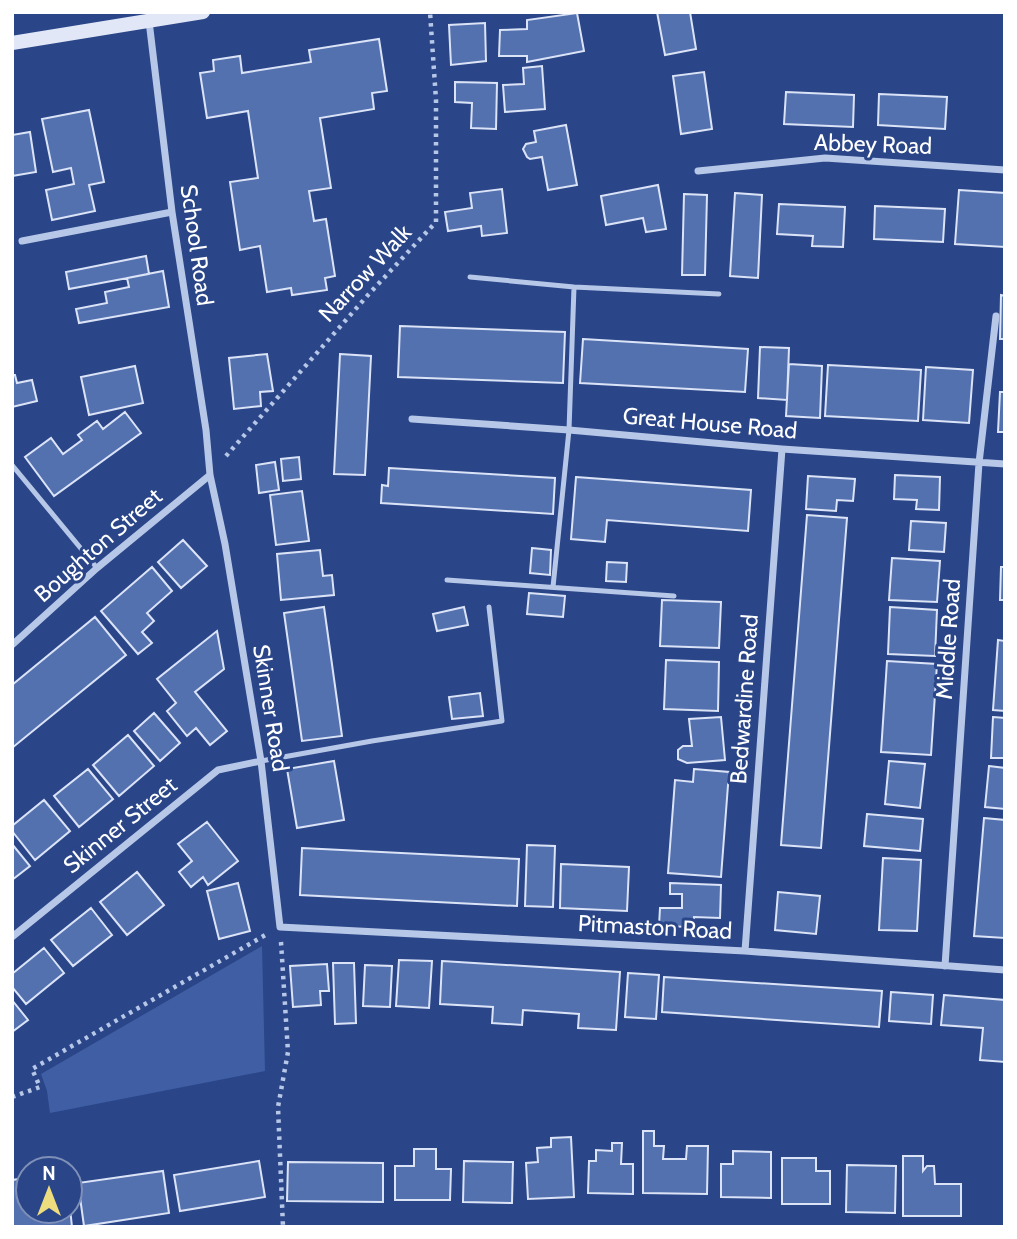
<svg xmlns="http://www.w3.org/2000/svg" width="1017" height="1239" font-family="Cabin,sans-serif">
	<rect width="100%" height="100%" fill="#2a4688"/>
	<path fill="#3f5ea4" d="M262,946L265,1071L50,1113L47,1091L41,1074Z"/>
	<path fill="#5370af" stroke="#dbe3f7" stroke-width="2" d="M657,12H690L696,49L665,55Z
		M577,13L584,51L527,62V56H499L500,30L527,29V20Z
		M485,23L486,61L451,65L449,25Z
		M379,39L387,91L372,93L374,109L320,118L331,188L309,191L314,221L326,219L335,276L325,278L327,290L292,295L291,288L267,292L260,246L240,250L230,182L258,178L248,111L207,118L200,73L214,71L213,60L240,56L242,73L311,62L309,50Z
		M542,66L545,109L505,112L503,85L524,84L523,68Z
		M704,72L712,129L681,134L673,76Z
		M455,82L497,83L496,129L471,128L472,103L455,102Z
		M786,92L854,95L853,127L784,124Z
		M879,94L947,97L945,129L878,125Z
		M89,110L104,182L89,185L95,211L52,220L46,190L74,184L71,168L53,172L42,119Z
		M566,125L577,185L548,190L542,157L530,159L527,157L523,149L526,144L536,142L534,131Z
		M30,132L36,172L12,176V135Z
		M658,185L666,229L646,232L643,218L606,225L601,196Z
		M502,189L507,233L482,236L481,226L448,231L445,212L472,208L470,193Z
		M959,190L1005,193V247L955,244Z
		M735,193L762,195L758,278L730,276Z
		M684,194L707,195L705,275H682Z
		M779,204L845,207L843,247L812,246L813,236L777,234Z
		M875,206L945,209L943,242L874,239Z
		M146,256L149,274L69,289L66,272Z
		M163,271L169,307L79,323L76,309L107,303L105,292L129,287L127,278Z
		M1001,295L1005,296V339H1000Z
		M400,326L565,332L563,383L398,377Z
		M583,339L748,349L745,392L580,383Z
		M760,347L789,348L787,400L758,398Z
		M267,354L273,391L260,392L261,406L234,409L229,358Z
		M340,354L371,356L365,475L334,474Z
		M789,364L822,366L820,418L786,416Z
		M828,365L921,370L918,421L825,416Z
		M135,366L143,403L89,415L81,377Z
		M926,367L973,370L969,423L923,420Z
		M12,375H15L17,383L32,380L37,401L12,407Z
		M1000,392H1005V432H998Z
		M125,412L141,433L54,496L25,457L51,438L63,454L82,440L78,435L97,421L103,429Z
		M299,457L301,479L283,481L281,459Z
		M275,462L279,490L259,493L256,465Z
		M389,468L555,478L553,514L381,503L382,485L388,486Z
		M895,475L940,477L939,510L916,509L917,500L894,499Z
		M808,476L855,479L853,501L837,500L836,511L806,509Z
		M576,477L751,490L748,531L607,520L605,542L571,539Z
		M302,491L309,541L276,545L270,495Z
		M807,515L847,518L821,848L781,845Z
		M911,521L946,523L944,552L909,550Z
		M183,540L207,566L181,588L158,562Z
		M532,548L551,550L550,575L530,573Z
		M320,550L323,576L332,575L334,595L281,600L277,554Z
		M892,558L940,561L937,602L889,600Z
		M607,562L627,563L626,582L606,581Z
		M152,567L172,591L147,613L154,621L142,632L152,643L138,654L101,611Z
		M1001,567H1005V600H1000Z
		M529,593L565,596L563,617L527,614Z
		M662,600L721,602L719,648L660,646Z
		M324,607L342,736L302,741L284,613Z
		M464,607L468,625L437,631L433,614Z
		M890,607L937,610L935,656L888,654Z
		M95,617L126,655L12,748V685Z
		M217,631L224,669L195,692L227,731L210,745L196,728L187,736L167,711L176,703L157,679Z
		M998,640L1005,641V711L993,710Z
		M666,660L719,662L718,711L664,709Z
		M887,661L937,664L931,755L881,752Z
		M480,693L483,716L452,719L449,697Z
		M154,713L180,743L160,761L134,731Z
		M721,717L725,760L687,763L678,759V750L683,746H692L689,719Z
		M993,717L1005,718V758H991Z
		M128,735L154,766L119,796L93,765Z
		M334,761L344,820L297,828L287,769Z
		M889,761L925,764L920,808L885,804Z
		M989,766L1005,768V809L985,807Z
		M88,769L113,799L79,827L54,796Z
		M694,769L729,772L721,877L668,873L675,780L693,782Z
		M44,800L70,831L35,860L12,831V826Z
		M867,814L923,819L920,851L864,846Z
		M984,818L1005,820V938L974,936Z
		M207,822L238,861L208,885L203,877L191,887L179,872L192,861L178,844Z
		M12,844L30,866L12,880Z
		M527,845L555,846L553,907L525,906Z
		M302,848L519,859L517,906L300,895Z
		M883,858L921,860L917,931L879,930Z
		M561,864L629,867L627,911L560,908Z
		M137,872L164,905L127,935L100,902Z
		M238,883L250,931L219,939L207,891Z
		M670,883L721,885L720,918L694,917L693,927L659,926L660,908H682V894H670Z
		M778,892L820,896L816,934L775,930Z
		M91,908L112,935L73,966L51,940Z
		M44,948L64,973L26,1004L12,987V974Z
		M399,960L432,961L429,1008L396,1006Z
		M442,961L620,972L616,1030L578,1028L579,1014L523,1010L522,1025L492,1023L493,1007L440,1004Z
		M333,963H354L356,1023L335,1024Z
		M327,964L329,991H320L321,1005L293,1007L290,966Z
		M365,965L392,966L390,1007L363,1006Z
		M628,973L659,975L656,1019L625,1017Z
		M664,977L882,991L879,1027L662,1012Z
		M891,992L933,995L931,1024L889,1021Z
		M944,995L1005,1000V1062L980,1060L983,1028L941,1025Z
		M12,1000L28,1020L12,1032Z
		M643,1131H654V1146H664L663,1159H686L687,1146H708L707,1194L643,1193Z
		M571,1137L574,1197L528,1199L526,1163L538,1162L537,1148L551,1147V1138Z
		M612,1143H622L621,1164H633V1194L588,1193L589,1161H596V1150L612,1151Z
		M414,1149H436V1169H451L450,1200H395V1166H414Z
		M733,1151L771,1152V1198L721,1197V1164H733Z
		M903,1156H923V1171L927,1166H934L935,1184H961V1216H903Z
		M782,1158H816V1171H830V1204H782Z
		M259,1161L265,1197L180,1211L174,1175Z
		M464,1161L513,1162L512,1203L463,1202Z
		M288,1162L383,1163V1202L287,1201Z
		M847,1165L896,1166L895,1213L846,1212Z
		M163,1171L169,1213L84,1226L78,1183Z
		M28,1178V1211H70V1208L72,1227H12V1180Z"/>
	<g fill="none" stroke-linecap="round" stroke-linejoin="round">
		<path stroke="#b7c7e8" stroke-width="4.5" stroke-dasharray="3.5 5" stroke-linecap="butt" d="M226,456L368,295L436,222V100L430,12
			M281,942L288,1052L278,1107L283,1227
			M12,1097L40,1087L32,1069L267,934"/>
		<path stroke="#b7c7e8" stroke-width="5" d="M470,277L574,287L719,294
			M12,465L97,568
			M447,580L674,596
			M553,587L569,430L574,287
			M261,761L372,741L502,721L489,607"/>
		<path stroke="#b7c7e8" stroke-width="7" d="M149,21L172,212L206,430L210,475L225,544L261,761L280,927L745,951L1005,970
			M698,171L825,158L1005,170
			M22,241L172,212
			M412,419L569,430L782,449L1005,464
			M12,645L97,568L210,475
			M12,937L218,770L261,761
			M745,951L782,449
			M945,966L979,463L996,316"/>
		<path stroke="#e1e7f7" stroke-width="14" d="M12,43L203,12"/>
	</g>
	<g text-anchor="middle" stroke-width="6" stroke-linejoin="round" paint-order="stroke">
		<g font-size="23" fill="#fff" stroke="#2a4688">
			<text transform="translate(873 144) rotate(2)" y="8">Abbey Road</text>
			<text transform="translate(197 245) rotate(82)" y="8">School Road</text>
			<text transform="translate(365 273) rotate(-47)" y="8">Narrow Walk</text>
			<text transform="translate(710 423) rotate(5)" y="8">Great House Road</text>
			<text transform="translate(98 545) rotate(-41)" y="8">Boughton Street</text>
			<text transform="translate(948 639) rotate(-86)" y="8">Middle Road</text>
			<text transform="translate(744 699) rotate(-86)" y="8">Bedwardine Road</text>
			<text transform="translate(271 708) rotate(81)" y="8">Skinner Road</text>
			<text transform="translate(120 825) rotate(-39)" y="8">Skinner Street</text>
			<text transform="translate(655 927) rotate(3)" y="8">Pitmaston Road</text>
		</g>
	</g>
	<rect width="1017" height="1239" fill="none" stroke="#ffffff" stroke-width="28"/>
	<g transform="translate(49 1190)"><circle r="33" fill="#2a4688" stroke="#7f90b8" stroke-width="2"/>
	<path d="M0-5L12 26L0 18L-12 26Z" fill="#eedd7f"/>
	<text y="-10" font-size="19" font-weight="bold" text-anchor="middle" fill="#ffffff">N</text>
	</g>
</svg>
